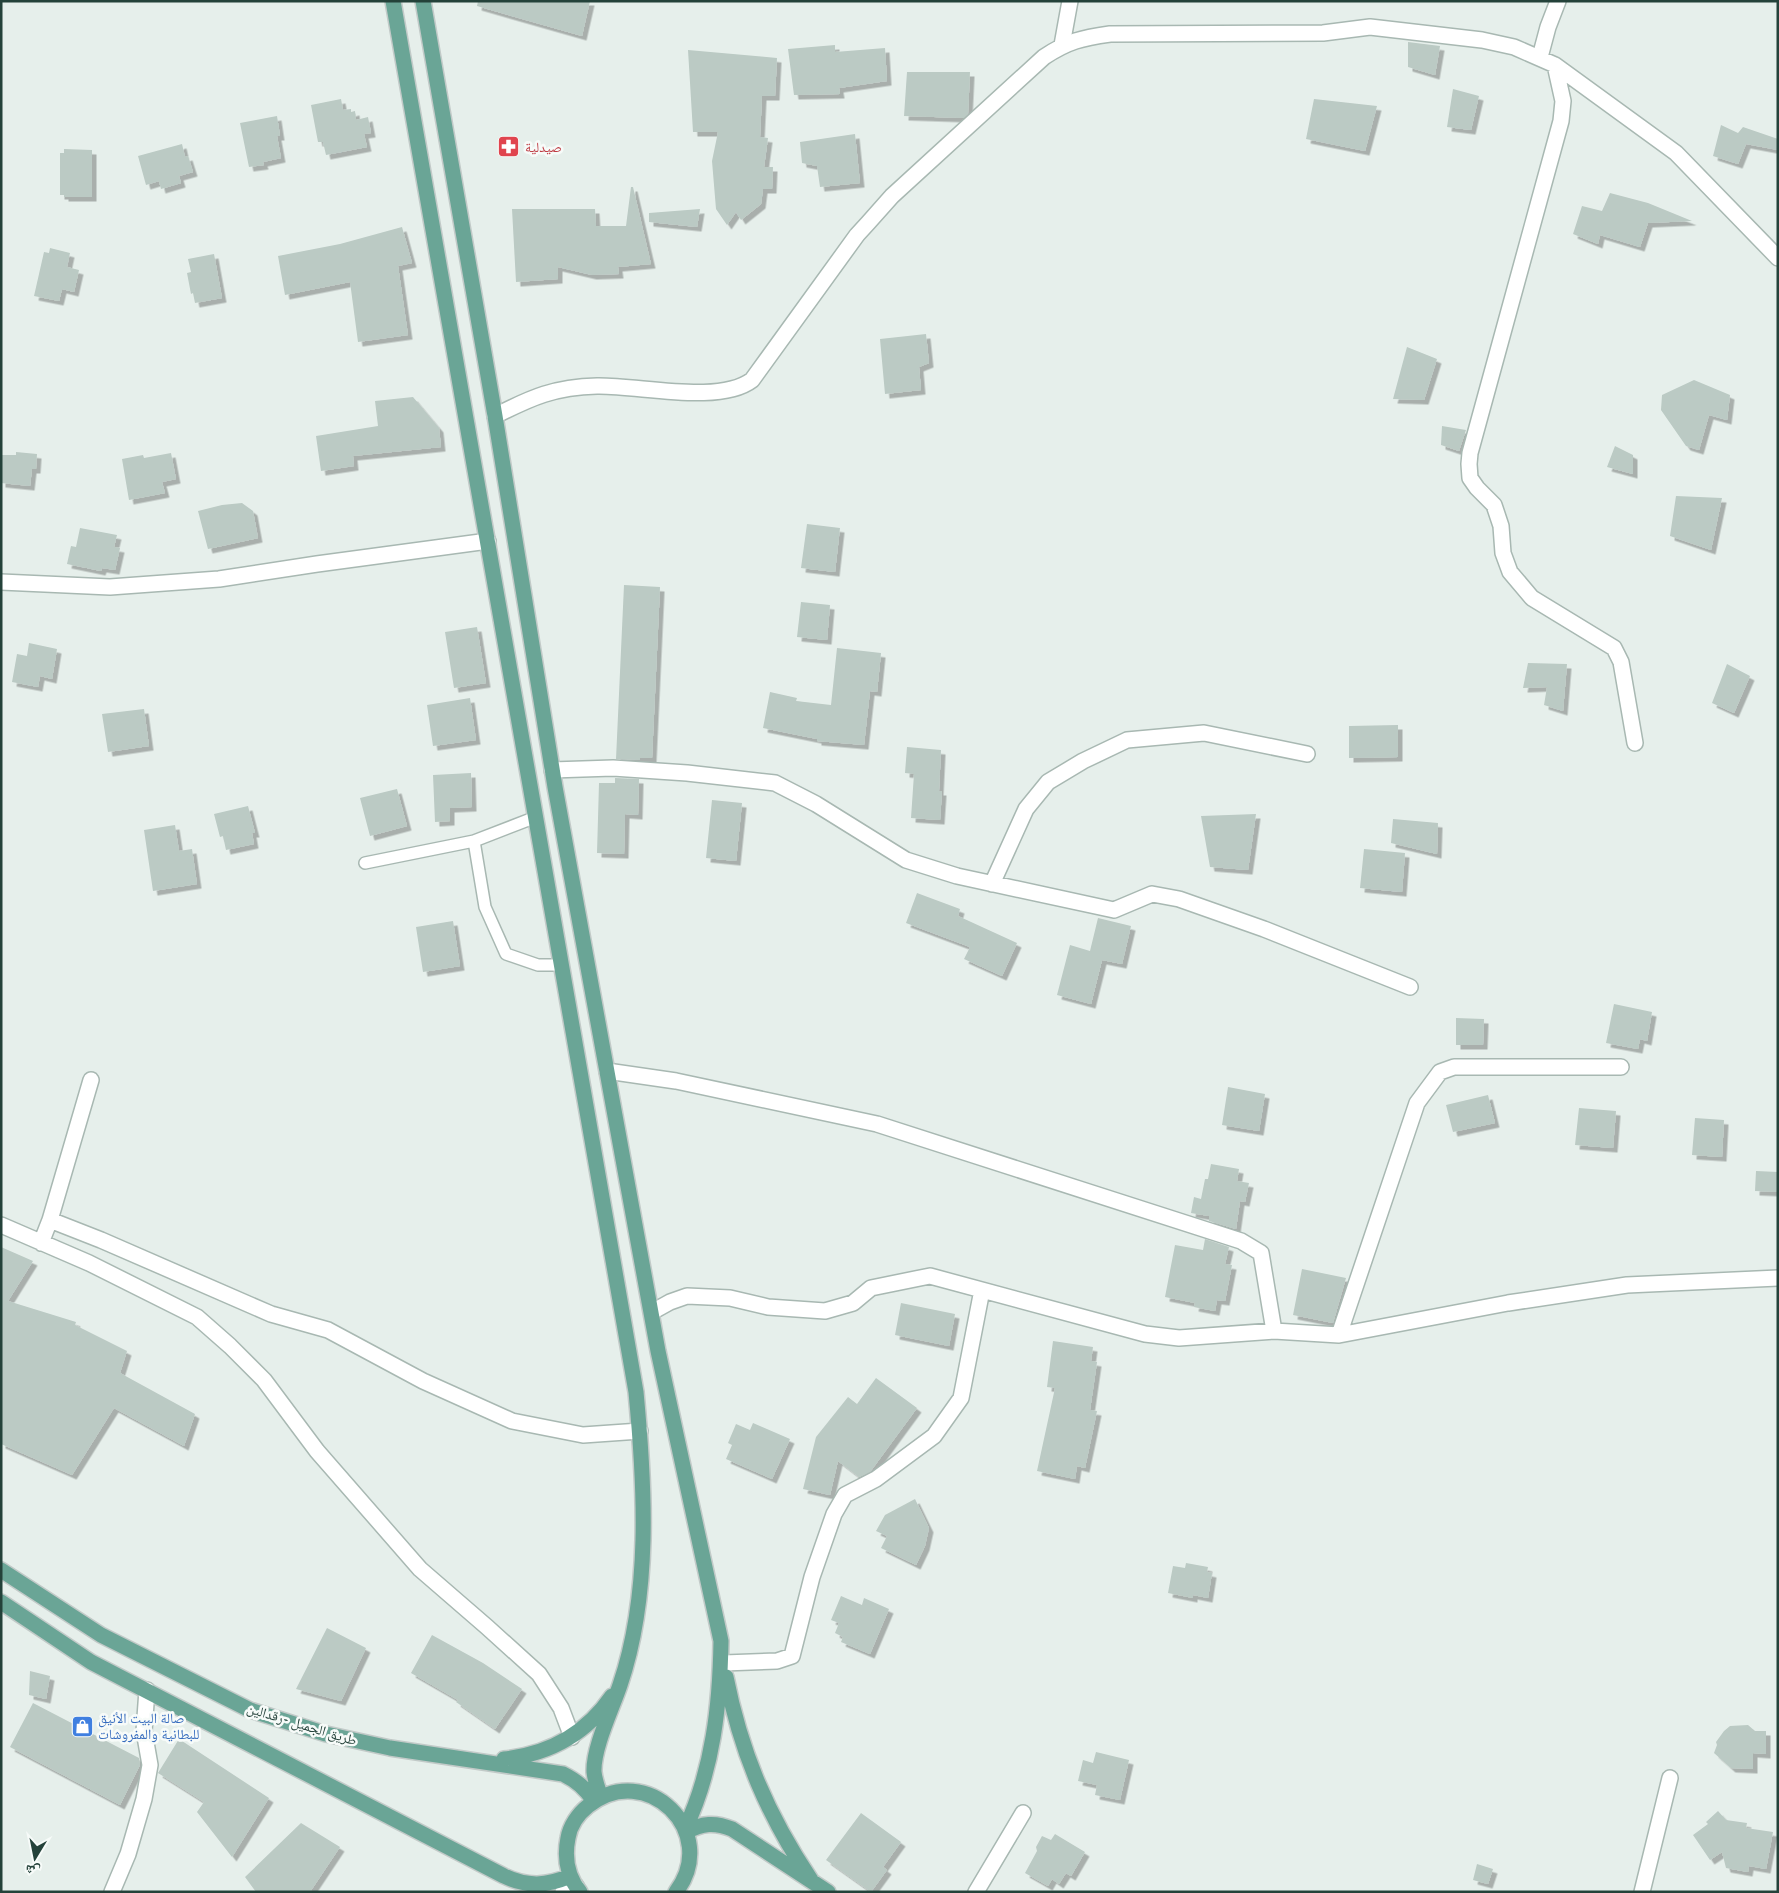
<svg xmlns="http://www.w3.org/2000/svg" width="1779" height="1893" font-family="'Varela Round','Noto Naskh Arabic',sans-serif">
	<defs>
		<filter id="shadow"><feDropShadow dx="4.5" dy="4.5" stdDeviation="0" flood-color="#0004"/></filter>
	</defs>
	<rect width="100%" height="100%" fill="#e6efeb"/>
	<path fill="#bbcac4" filter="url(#shadow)" d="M478,1H590L582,36L477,6Z
		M1408,42L1440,46L1435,75L1408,67Z
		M835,45V52L885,48L887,81L839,88L840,94L794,95L788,49Z
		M688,50L777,58L775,96H762L760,137L768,138L764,167H773L772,189H763L761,204L741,220L736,212L727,225L716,209L712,161L718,132H693Z
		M907,72H970L968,114L964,118L904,116Z
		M1453,89L1479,96L1471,130L1447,127Z
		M341,99L343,110L351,109V112L355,111L356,120L368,117L371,133L364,134L367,147L326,155L323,142H318L311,105Z
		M1314,99L1377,106L1365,151L1306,139Z
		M277,116L280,136H277L281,158L263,162L264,165L249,167L240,123Z
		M1721,125L1738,133L1743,127L1778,139V150L1746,144L1738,164L1713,156Z
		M855,134L860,183L820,187L817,166L802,163L800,142Z
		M182,144L185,157L188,156L193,172L179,176L181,183L161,189L159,181L146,185L138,156Z
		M64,149L92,150V197H64V195H60V153H64Z
		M631,187H633L651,264L618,267L619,274L592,275L558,267V279L516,282L512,209H595L596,226H626Z
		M1610,193L1648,203L1692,221L1648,223L1640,247L1600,235L1598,244L1573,234L1582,206L1602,211Z
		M700,209L697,227L649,222V213Z
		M402,227L412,263L398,266L408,335L358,342L350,282L285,295L278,256L340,244Z
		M50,248L70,253L67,267L79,270L74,292L62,289L59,301L34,296L44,252L49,253Z
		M214,254L222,298L195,303L193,293L191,294L187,273L191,272L188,259Z
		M926,334L929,363L919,367L921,390L885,394L880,339Z
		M1407,347L1437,359L1424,400L1393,399Z
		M1694,380L1730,395L1727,420L1709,415L1699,450L1686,446L1661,410L1662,395Z
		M413,397L439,428L441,447L353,456L354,466L321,471L316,436L378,426L375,401Z
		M1442,426L1466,430L1459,451L1441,445Z
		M1615,446L1633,455V474L1607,467Z
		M16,452L37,454L36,469H32L30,486L1,483V455H16Z
		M171,453L176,479L162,482L165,493L129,500L122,459L143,455L144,458Z
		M1676,496L1722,498L1711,550L1670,536Z
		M242,503L253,511L258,538L208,549L198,511L222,505Z
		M807,524L840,528L835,572L801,568Z
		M80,528L117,535L114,547L120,548L115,570L102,568L101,571L67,564L71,546L76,547Z
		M624,585L660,587L652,758H640V760L616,759Z
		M801,602L830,605L827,640L797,637Z
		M477,627L486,683L454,688L445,632Z
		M29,643L57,649L52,679L40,676L38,687L12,682L17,654L27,656Z
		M837,648L881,653L877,692L870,691L864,745L817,741V739L763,728L770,692L797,698L796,701L831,705Z
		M1528,663L1567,664L1563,711L1544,705L1547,687L1523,688Z
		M1727,664L1750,676L1734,713L1712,703Z
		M470,698L476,740L433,746L427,705Z
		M144,709L149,746L108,752L102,714Z
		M1398,725V757L1349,758V726Z
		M907,747L941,750L939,791H942L940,820L911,818L914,774L905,773Z
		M471,773L472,807L450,808V821L435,822L433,775Z
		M615,778L639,779L638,815L625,814L624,854L597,853L599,783H615Z
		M397,789L407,826L370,836L360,798Z
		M712,800L742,803L736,861L706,858Z
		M248,806L255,833H252L254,844L226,850L223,836L220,837L214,814Z
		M1256,814L1248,870L1210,867L1201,816Z
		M1393,819L1438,823L1437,854L1391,843Z
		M175,825L179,851L192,849L197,884L153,891L144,830Z
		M1364,849L1405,853L1402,892L1360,888Z
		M917,893L960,909L958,916L1017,943L1002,976L964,959L970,947L906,923Z
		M1098,918L1131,926L1122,964L1102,960L1091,1004L1057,995L1070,945L1090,951Z
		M453,921L460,966L423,972L416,927Z
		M1614,1004L1652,1012L1647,1041L1640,1039L1638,1049L1606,1043Z
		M1456,1018L1484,1019L1483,1045H1456Z
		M1228,1087L1265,1094L1259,1131L1222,1125Z
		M1488,1095L1495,1123L1453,1132L1446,1105Z
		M1579,1108L1616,1111L1613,1148L1575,1145Z
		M1695,1118L1724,1120L1722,1157L1692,1155Z
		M1211,1164L1239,1169L1237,1181L1249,1183L1245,1202L1240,1201L1236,1229L1209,1221V1216L1191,1213L1194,1197L1201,1199L1205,1179H1208Z
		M1756,1171L1778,1172V1192L1755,1191Z
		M1205,1239L1229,1247L1225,1264L1232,1265L1225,1301L1217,1300L1215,1311L1194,1307L1195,1303L1165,1297L1175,1245L1203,1250Z
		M1,1247L33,1261L8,1301L76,1322L75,1325L127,1351L120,1373L195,1414L184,1446L114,1408L72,1475L1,1444Z
		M1302,1269L1346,1278L1333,1323L1293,1315Z
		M901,1303L955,1314L949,1346L895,1335Z
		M1053,1341L1093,1347L1091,1361L1097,1362L1090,1410L1097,1411L1085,1468L1077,1466L1075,1479L1037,1471L1055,1388L1047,1387Z
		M876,1378L917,1408L870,1472L859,1477L838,1461L830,1495L803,1489L816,1437L848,1397L857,1404Z
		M753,1423L790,1439L772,1479L726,1459L732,1445L728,1443L736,1424L750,1430Z
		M915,1499L929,1528L925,1546L916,1565L881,1548L887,1536L876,1531L885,1515Z
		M1186,1563L1208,1567L1207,1572L1212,1573L1208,1598L1193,1595V1598L1168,1593L1173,1566L1185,1568Z
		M841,1596L862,1605L864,1598L889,1609L870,1654L841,1642L843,1637L835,1633L839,1623L831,1620Z
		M327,1628L366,1648L341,1701L296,1689Z
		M432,1635L483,1663L522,1689L495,1729L456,1702L458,1700L411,1673Z
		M30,1671L50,1676L46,1699L29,1695Z
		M33,1703L139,1758L140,1765L120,1805L10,1747Z
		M1748,1725L1755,1731H1766V1754L1753,1753V1769L1731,1768L1714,1753L1717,1745L1716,1742L1724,1731L1730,1726Z
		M179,1739L269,1798L232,1857L197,1812L204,1802L158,1773Z
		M1096,1752L1129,1760L1120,1800L1095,1795L1097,1785L1078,1781L1083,1760L1093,1763Z
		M1718,1811L1726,1820L1747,1823L1746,1828L1773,1832L1766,1869L1749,1866L1748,1872L1726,1868L1722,1852L1710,1860L1693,1835L1708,1824L1706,1822Z
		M861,1813L901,1842L883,1867L887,1870L871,1892L826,1860Z
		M301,1823L340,1847L310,1892H256L245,1877Z
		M1055,1834L1085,1852L1071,1876L1066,1873L1059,1884L1052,1879L1048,1886L1025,1873L1037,1851L1036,1847L1042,1836L1051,1840Z
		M1477,1864L1493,1869L1488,1884L1473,1880Z"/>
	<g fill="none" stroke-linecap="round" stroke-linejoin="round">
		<defs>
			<path id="lane" d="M474,841L485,907L506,954L538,965H562
				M365,863L474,841L536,817"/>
			<path id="street" d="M1062,45L1070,1
				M1540,57L1548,27L1558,1
				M1555,65L1563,101L1561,121L1470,453L1469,464L1470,478L1477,488L1494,505L1501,526L1503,553L1510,572L1532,598L1614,648L1621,662L1635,743
				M495,416C532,397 555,387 597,386C639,385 719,405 752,380L857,235L868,223L892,196L1044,57C1068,41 1082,38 1110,34L1323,33L1370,27L1482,40L1514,47L1555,65L1676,153L1778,258
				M1,582L110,587L219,579L317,564L488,541
				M552,770L613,768L687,773L775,783L816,804L906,860L957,876L1114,910L1152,894L1179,899L1264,929L1410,987
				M992,884L1026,809L1048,782L1083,761L1127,740L1204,733L1307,754
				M607,1071L676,1081L877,1124L1241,1241L1261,1253L1274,1331
				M50,1220L101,1240L271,1314L328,1330L423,1381L512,1421L583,1435L640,1431
				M1,1225L89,1263L197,1317L230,1346L264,1380L317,1451L420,1569L487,1627L539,1674L561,1708L572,1737
				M41,1243L50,1220L91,1080
				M652,1312L670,1302L687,1296L730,1298L768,1307L825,1311L853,1303L871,1288L930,1276L1145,1334L1179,1338L1274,1331L1339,1335L1508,1303L1627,1285L1778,1278
				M1339,1335L1417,1103L1440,1072L1454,1067H1621
				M724,1663L777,1661L792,1656L812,1577L834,1514L845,1495L876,1479L934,1436L961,1398L982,1290
				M112,1892L128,1854L144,1799L150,1765L144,1731L147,1690
				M563,1892L576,1886
				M976,1892L1023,1813
				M1642,1892L1670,1778"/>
			<path id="primary" d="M393,1L636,1392C645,1487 651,1594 620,1685C612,1709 593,1748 594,1772C595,1781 598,1789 601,1797
				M423,1L495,416L555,787L658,1351L721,1641C720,1705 713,1770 685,1829
				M1,1570L101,1635L250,1710L326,1734L390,1748L563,1774C577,1781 585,1788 594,1801
				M1,1602L91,1662L504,1876C527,1887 547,1886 570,1876
				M726,1677C741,1753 768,1816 811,1880
				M504,1759C549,1754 586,1734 612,1696
				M686,1832C702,1823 715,1822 732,1829L828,1892
				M580,1892C567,1876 564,1858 568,1838C570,1826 578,1814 588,1806C646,1759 721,1832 676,1892"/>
		</defs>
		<use href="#lane" stroke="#a8b8b2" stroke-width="14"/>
		<use href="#street" stroke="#a8b8b2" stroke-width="18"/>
		<use href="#primary" stroke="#c2cac8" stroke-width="18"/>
		<use href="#lane" stroke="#fff" stroke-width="11"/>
		<use href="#street" stroke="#fff" stroke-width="15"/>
		<use href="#primary" stroke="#6aa596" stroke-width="15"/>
	</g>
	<defs>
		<symbol id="pharmacy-square" viewBox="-11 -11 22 22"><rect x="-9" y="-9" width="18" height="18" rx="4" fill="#e0444e" stroke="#f7fbf9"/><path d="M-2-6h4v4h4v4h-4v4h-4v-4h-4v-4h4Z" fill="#fff"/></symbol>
		<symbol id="shop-square" viewBox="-11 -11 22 22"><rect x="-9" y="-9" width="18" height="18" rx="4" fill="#3f7fe0" stroke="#f7fbf9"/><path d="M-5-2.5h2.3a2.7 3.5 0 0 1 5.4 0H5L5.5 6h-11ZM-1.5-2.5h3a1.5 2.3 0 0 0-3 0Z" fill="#fff"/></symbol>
	</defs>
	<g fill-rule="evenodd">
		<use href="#pharmacy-square" x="496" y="134" width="25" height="25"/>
		<use href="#shop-square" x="70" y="1714" width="25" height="25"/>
	</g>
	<g text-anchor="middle" stroke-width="5" stroke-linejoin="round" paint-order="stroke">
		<g font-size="14" fill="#be3a42" stroke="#f7fbf9" text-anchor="start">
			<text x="525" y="152">صيدلية</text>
		</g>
		<g font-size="14" fill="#366cbe" stroke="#f7fbf9" text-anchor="start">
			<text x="98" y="1723">صالة البيت الأنيق<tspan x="98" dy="16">للبطانية والمفروشات</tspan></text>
		</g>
		<g font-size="14" fill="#24423a" stroke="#f7fbf9">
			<text transform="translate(302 1724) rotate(17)" y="5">طريق الجميل -رقدالين</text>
		</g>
	</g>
	<rect width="1779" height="1893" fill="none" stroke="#24423a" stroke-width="5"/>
	<g transform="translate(35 1858) rotate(190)" stroke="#f7fbf9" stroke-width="4" paint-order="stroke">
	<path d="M0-4L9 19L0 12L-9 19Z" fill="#24423a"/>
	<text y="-8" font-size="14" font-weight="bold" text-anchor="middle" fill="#24423a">ش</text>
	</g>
</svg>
